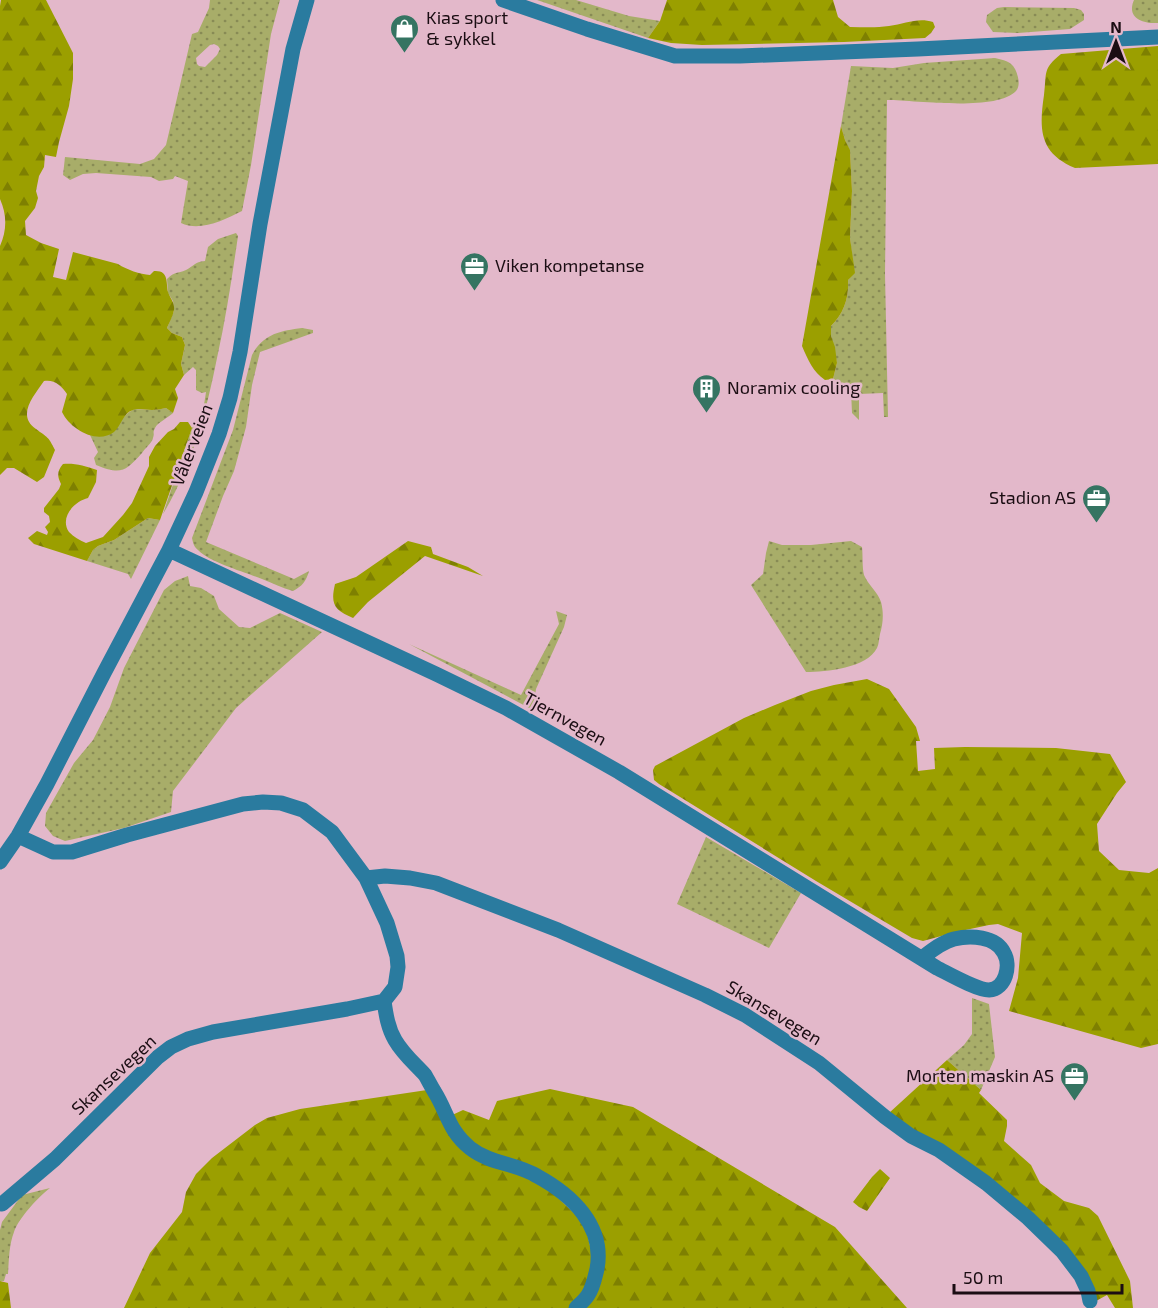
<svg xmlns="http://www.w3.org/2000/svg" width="1158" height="1308" font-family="'Exo 2',sans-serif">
	<defs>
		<pattern id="green-dots" width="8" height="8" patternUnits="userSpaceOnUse" patternTransform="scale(1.5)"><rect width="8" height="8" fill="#a8ad69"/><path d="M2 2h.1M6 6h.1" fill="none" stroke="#888b55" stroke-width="1.8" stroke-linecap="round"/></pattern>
		<pattern id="forest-firs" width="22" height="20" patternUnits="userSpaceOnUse" patternTransform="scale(1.5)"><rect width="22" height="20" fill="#9b9f00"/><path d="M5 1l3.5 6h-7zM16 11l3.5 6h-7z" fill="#7e8001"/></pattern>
	</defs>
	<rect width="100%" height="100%" fill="#e3b8ca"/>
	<path fill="url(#green-dots)" fill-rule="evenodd" d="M210,0H280L271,34L251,165L242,211C224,220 200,232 181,223L188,181L175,176L173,179L159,181L151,177L96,173L83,174L70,180L63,175L65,157L140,164L154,159L166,145L192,34L198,32L209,8ZM214,44L218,46L220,49L217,55L205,67L199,66L197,64L196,58L210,45Z
		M537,0H576L629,16L660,21L648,38Z
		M1134,0H1158V23C1143,24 1126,18 1134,0Z
		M1004,7L1074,8L1081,10L1084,14V20L1070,29L1018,33L993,32L986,22L987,15L997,8Z
		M995,58C1003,60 1011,61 1015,69C1018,75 1021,85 1016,91C996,112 915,100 887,100L885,274L888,417H884L883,393L859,394V420L852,413L851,390L850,387L839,384L833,379L837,363L831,336V326C844,313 849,298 848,280L854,273L850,238L852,191L850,151L845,140L841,126L851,66L893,68L924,63Z
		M236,233L238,236C232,277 226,318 217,358C206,413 192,466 163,514L192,428C202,419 204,406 206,392L202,393L196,390V370L193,367L184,375L181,364L185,345L182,337L172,333L167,328L174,311L173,301L168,293L167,279C175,271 177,274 186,270C194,266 194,262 205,261L208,247L218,239Z
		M302,328L313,330V333L260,352L252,385L246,427L234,471L223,496L206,542L294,579L309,571C306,582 302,586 293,591C282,588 273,583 262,579C245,572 211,563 198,550C194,547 193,543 192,538L233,430L252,355C263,334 280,331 302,328Z
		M166,408L173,413C168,418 158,422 155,428C152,434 155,432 153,438C152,443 145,448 142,453C125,472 121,475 96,465L94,458L98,452L90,435L104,436L128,413L134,409L155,410Z
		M148,518L160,520L131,579L128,574L87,561L93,550L98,546L114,540Z
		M769,541L782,545H811L851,541L862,547C863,556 862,567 864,575C868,585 878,592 881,602C884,613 883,624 880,634C879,638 879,644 877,648C867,668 826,672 806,672L751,585L763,574L766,553Z
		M188,576L190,586L201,588L214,596L219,609L239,627L250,628L280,613L322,632L236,708L173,791L171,812L124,828L65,841L53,836L45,826L46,813L74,763L93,740L110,707L124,668L164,590L175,581Z
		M556,611L567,615L564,627L536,689L533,710L409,644L521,695L559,624Z
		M706,837L801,893L769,948L677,904Z
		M972,998L989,1004L995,1057L981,1090L947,1060L964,1045L972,1034Z
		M50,1188C39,1196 18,1219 14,1232C9,1245 9,1260 8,1274H6L4,1281H0V1230L2,1222L22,1195Z"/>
	<path fill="url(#forest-firs)" d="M1,0H46L73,53V79L69,106L59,142L56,157L45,155L44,167L39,176L36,191L38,198L35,208L25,221L26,235L41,243L59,249L53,277L66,280L73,252L118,264C127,270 140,274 150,275L154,271C169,270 166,282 168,292C170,298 175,303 174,310C173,316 169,323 167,328L172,333L182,337L185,345L181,364L184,375L175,389L178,398L173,413L166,408C161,409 156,410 152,410C146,410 138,408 133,410C123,413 121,426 114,432C97,445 70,429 62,412L67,394C62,386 54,379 44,381C34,396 16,415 36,429C48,438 48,436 55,450L44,477L37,482L14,468H7L0,475V246C7,230 7,215 0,199V6Z
		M667,0H833L838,17L850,27C863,27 876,28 889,26C905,24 918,17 933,22L935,27L931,33L925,38L844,42L702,45L671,43L648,38L660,21Z
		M1158,46V164L1075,168C1039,153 1039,129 1044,95C1047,73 1042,69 1061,54Z
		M841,126L845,140L850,150L852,191L850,238L855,273L848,280C849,298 844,313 831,326V336L835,347L837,363L833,379L825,380C813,372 808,360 802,346Z
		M180,422H188L192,428L160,520L148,518L114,540L98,546L93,550L87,561L34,544L28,538L37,531L47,535L48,532L45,527L50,522L49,516L44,512V508L59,489L61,484C57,476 57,471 63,464C75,463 85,466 97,470L96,482L88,498C75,501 59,517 69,532C74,537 79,540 86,543L103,537L123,515L132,503L149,466V457L155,446L168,432L174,429Z
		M408,541L431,547L433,554L468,567L483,576L425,556L368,602L353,618C335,610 330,605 335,584L356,577Z
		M867,679L889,689L916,727L920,741H916L918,771L935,769L934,748L965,747L1056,748L1110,754L1126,782L1117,793L1097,824L1099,851L1119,870L1149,873L1158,868V1044L1141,1048L1009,1011L1018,978L1022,933L998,924L989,925L956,932L923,941L912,938L816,881L659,784L654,780L653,770L655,766L744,718L775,705L811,691L834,685Z
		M947,1060L981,1090L979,1093L1007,1120V1126L1004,1141L1031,1165L1040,1183L1064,1201L1089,1208L1098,1216L1130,1281L1133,1308H1115L1107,1295L1096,1301L1080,1267L914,1130L889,1113Z
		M550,1089L633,1107L835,1227L907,1308H585L598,1286L586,1210L480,1151L450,1116L463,1110L489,1120L497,1101Z
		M427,1090L450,1133L548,1188L585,1224L593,1259L586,1287L569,1308H124L150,1253L182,1212L186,1192L196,1174L212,1158L255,1125L267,1118L300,1109Z
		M880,1169L890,1178L867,1211L859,1207L853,1202L872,1177Z
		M0,1281L8,1283L11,1308H0Z"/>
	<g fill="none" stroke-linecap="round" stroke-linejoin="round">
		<path stroke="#2a7b9f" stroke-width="15" d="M503,0L587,29L675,56H740L918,49L1158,37
			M169,550L436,674L506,708L619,772L937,968C949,974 977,990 989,990C1006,989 1011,965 1004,953C996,936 970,935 954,939C942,942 931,951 922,958
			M0,862L18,836L47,784L104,673L169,550L196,492L219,434L230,398L240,352L260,224L293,49L307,0
			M366,878L385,876L410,878L436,883L558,930L705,995L745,1015L819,1063L885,1117L911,1136L939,1150L986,1183L1028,1218L1062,1251L1081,1276L1088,1291L1090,1301
			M384,1001C386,1015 388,1028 395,1040C403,1054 415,1064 425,1075C428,1080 431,1086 434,1091C448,1113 448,1130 470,1148C490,1164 516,1163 537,1176C572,1195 605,1226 597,1269C595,1277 593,1288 588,1295C585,1300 580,1304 576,1308
			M2,1204L55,1159L158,1057L171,1047L188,1039L213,1032L347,1009L384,1001L395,987L398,967L397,956L387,923L366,878L332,832L303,810L281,803L263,802L243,804L127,835L72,852H53L18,836"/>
	</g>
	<defs>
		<symbol id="shop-pin" viewBox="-11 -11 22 30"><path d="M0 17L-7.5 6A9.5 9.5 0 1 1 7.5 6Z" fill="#357462" stroke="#e3b8ca"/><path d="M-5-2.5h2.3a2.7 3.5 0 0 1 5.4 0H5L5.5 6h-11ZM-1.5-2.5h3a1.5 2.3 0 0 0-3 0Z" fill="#fff"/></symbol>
		<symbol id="office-pin" viewBox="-11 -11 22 30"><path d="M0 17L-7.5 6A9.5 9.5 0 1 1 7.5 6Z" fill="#357462" stroke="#e3b8ca"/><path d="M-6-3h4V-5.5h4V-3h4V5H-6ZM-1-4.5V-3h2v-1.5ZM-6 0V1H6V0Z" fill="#fff"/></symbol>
		<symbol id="building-pin" viewBox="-11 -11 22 30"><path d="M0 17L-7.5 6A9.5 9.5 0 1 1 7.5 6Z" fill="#357462" stroke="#e3b8ca"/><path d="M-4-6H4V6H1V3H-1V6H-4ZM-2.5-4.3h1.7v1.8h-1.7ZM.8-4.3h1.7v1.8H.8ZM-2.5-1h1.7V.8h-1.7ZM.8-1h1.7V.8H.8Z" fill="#fff"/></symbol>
	</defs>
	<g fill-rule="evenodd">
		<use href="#shop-pin" x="388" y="12" width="33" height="45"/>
		<use href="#office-pin" x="458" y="250" width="33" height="45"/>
		<use href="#building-pin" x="690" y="372" width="33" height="45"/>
		<use href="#office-pin" x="1080" y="482" width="33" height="45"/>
		<use href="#office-pin" x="1058" y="1060" width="33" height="45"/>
	</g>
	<g text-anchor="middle" stroke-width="5" stroke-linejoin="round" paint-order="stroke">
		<g font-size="18" fill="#1b0d13" stroke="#e3b8ca" text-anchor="start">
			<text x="426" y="24">Kias sport<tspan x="426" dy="21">&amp; sykkel</tspan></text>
			<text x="495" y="272">Viken kompetanse</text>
			<text x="727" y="394">Noramix cooling</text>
			<text x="1076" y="504" text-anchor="end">Stadion AS</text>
			<text x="1054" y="1082" text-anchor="end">Morten maskin AS</text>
		</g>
		<g font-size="18" fill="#1b0d13" stroke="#e3b8ca">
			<text transform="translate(192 445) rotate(-69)" y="6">Vålerveien</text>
			<text transform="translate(565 719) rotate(29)" y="6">Tjernvegen</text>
			<text transform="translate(774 1013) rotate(31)" y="6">Skansevegen</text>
			<text transform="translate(114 1075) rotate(-43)" y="6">Skansevegen</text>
		</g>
	</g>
	<g transform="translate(1116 42)" stroke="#e3b8ca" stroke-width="4.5" paint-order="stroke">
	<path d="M0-4.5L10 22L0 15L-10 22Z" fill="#1b0d13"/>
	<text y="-9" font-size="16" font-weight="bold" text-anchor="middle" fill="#1b0d13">N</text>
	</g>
	<path d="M954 1284v9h168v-9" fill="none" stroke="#1b0d13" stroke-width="3"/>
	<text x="963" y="1284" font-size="18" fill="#1b0d13" stroke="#e3b8ca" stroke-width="4.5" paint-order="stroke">50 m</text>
</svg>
